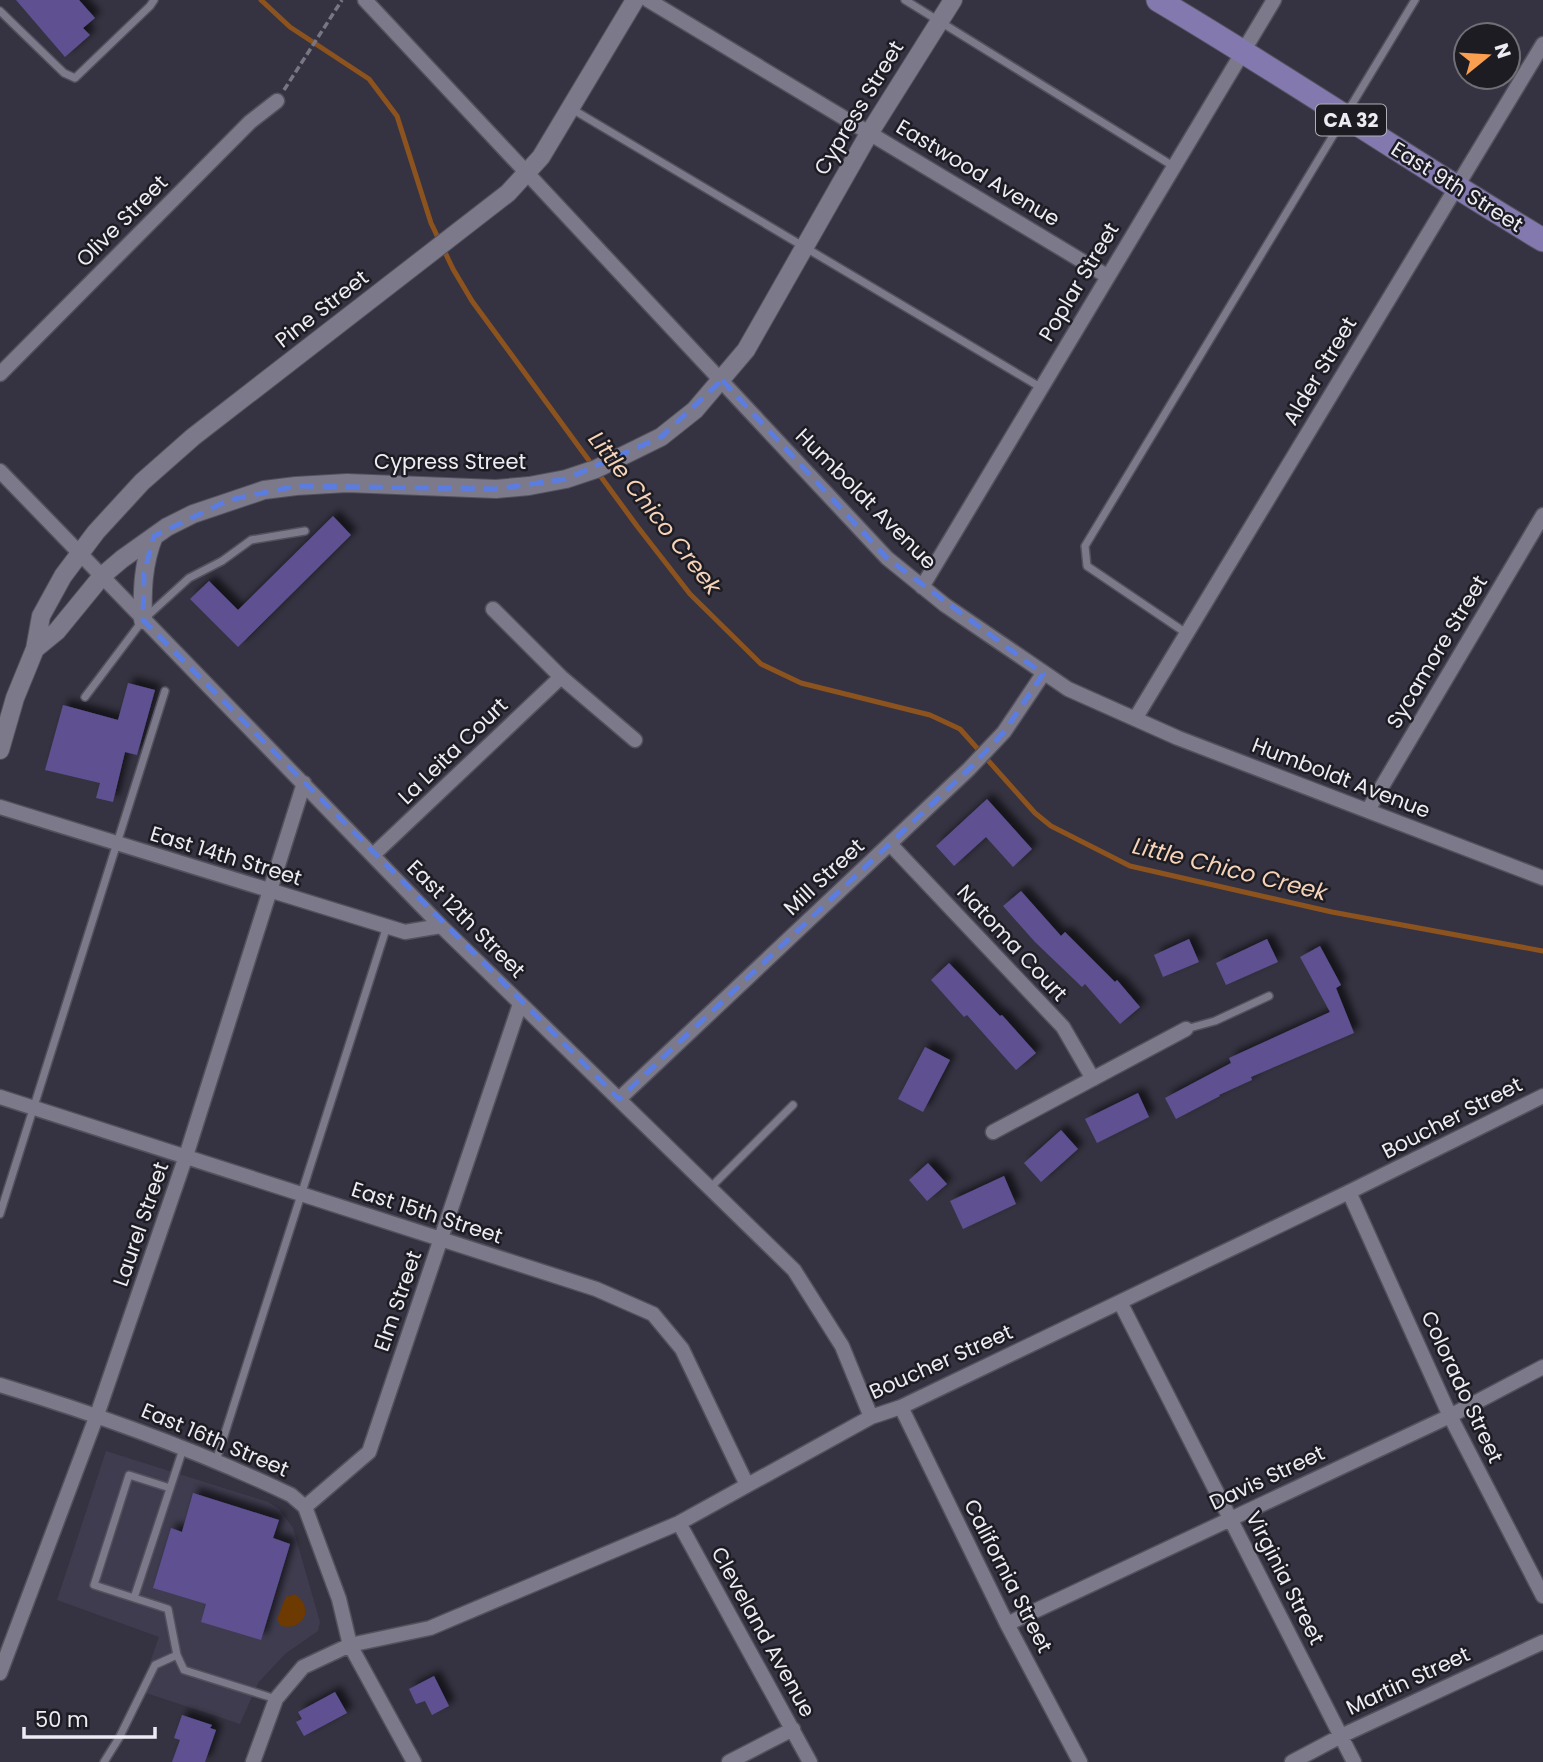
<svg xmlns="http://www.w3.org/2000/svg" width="1543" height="1762" font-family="Poppins,sans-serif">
	<defs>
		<filter id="shadow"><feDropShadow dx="6" dy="-6" stdDeviation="3.5" flood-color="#0009"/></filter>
	</defs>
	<rect width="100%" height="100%" fill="#353341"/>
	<path fill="#3f3c4f" d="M106,1451L268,1502L279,1509L293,1528L320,1622L318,1631L285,1654L258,1683L240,1724L140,1691L159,1637L57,1600Z"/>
	<path fill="#6d3a02" d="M294,1594C303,1599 306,1605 305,1615C300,1626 292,1628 281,1626L277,1619C280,1613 284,1598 288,1595L289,1597Z"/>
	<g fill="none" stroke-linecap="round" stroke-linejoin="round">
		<path stroke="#8d531e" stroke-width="5" d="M261,0L290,27L369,79L397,116L431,223L453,269L472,301L637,526L690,594L761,664L801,683L930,715L960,729L1035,813L1051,826L1130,866L1332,912L1543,951"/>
	</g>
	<path fill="#5e5191" filter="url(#shadow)" d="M16,0H79L95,18L83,28L90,35L65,57Z
		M333,516L351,535L238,647L190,599L209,581L238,610Z
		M128,683L155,690L137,755L125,752L113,802L96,798L100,783L45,770L63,705L118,720Z
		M987,799L1032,849L1013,867L986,837L954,866L936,846Z
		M1021,891L1061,936L1065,932L1115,982L1117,980L1140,1007L1120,1024L1085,984L1082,987L1035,942L1003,906Z
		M1189,939L1199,962L1163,977L1154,955Z
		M1267,939L1278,962L1226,985L1216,963Z
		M1320,946L1341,985L1336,988L1354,1033L1251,1077L1252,1080L1219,1095L1220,1096L1176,1119L1165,1098L1231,1063L1229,1058L1330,1012L1300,957Z
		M949,963L1000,1016L1002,1015L1036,1053L1016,1070L967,1015L964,1017L931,980Z
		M925,1047L950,1060L923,1112L898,1099Z
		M1138,1093L1149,1117L1097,1143L1085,1119Z
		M1061,1130L1078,1149L1041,1182L1024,1163Z
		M928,1163L947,1184L927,1201L909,1180Z
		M1004,1176L1016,1204L963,1229L950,1201Z
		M193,1493L279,1520L273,1538L290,1544L261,1640L201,1622L206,1604L153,1588L171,1528L182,1532Z
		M434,1676L449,1706L432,1715L425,1701L416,1704L409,1689Z
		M335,1692L347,1713L304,1736L296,1722L302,1719L298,1712Z
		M182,1715L212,1725L210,1728L216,1730L205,1762H172L180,1740L174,1738Z"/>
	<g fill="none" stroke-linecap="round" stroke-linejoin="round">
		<defs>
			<path id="service" d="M905,0L1173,166
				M0,11L64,73L75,78L150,6L154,0
				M572,109L1040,387
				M1186,633L1087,566L1085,546L1415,0
				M85,697L143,620L189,578L222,561L251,540L305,531
				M1186,1029L1215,1021L1269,996
				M710,1188L793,1105
				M0,1214L165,691
				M216,1461L387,926
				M170,1488L129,1475L94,1585L168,1609L177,1655L184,1670L276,1699
				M134,1598L183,1449
				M104,1762L119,1738L155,1665L177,1655"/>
			<path id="minor" d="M365,0L887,558L945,605L1068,689L1178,738L1543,878
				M648,0L1107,276
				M0,374L250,122L277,101
				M0,471L441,926L794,1270L842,1346L871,1417
				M922,587L1274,0
				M493,609L561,677L635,740
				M1135,719L1543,44
				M0,807L405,932L441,926
				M1368,810L1543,515
				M890,844L1063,1027L1093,1079
				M373,855L561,677
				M0,1097L596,1289L653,1314L682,1349L747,1485
				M619,1099L969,769L1004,732L1043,674
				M993,1132L1186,1029
				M1349,1192L1450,1416L1543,1596
				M1120,1302L1354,1762
				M0,1385C99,1415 197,1450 291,1495L305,1507L339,1599L350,1645L414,1762
				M901,1407L1007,1624L1080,1762
				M305,1507L369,1452L520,1004
				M679,1523L810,1762
				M1007,1624L1450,1416L1543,1367
				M0,1673L97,1415L186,1156L304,783
				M253,1762L276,1699L303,1667L350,1645L430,1628L679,1523L871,1417L901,1407L1349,1192L1543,1096
				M729,1762L793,1729
				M1292,1762L1341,1736L1543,1642"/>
			<path id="tertiary" d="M143,620C142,590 143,563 154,536
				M35,649L41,616L63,576L96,532L142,482L193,437L508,193L541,157L635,0
				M0,750L15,698L35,649L57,631L102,576L122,559L167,527L193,514L264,490L296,486L347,483L496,489L529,486L566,479L596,469L661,437L695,410L746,350L870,132L953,0"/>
			<path id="primary" d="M1158,0C1288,77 1413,162 1543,240"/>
		</defs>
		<use href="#service" stroke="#52515d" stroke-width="10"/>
		<use href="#minor" stroke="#52515d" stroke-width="17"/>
		<use href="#tertiary" stroke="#52515d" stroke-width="20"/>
		<use href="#primary" stroke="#52515d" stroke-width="25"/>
		<path stroke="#787682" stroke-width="3.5" stroke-dasharray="7 3.5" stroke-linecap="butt" d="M284,90L342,0"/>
		<use href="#service" stroke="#7c7a8a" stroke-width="7"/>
		<use href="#minor" stroke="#7c7a8a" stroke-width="14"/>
		<use href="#tertiary" stroke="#7c7a8a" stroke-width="18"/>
		<use href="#primary" stroke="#8379ae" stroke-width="23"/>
	</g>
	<path fill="none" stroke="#5b7de1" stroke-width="5" stroke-dasharray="14 9" stroke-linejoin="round" d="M722,380L887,558L1043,674L1004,732L969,769L619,1099L143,620L144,573L154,536L229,500L296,486L496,489L566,479L661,437Z"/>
	<g text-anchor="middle" stroke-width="5" stroke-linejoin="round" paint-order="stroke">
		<rect fill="#1c1c22" stroke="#aeaeb6" stroke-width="2" x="1316" y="104.5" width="70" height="31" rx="5"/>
		<g font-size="19" font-weight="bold" fill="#edecf5">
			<text x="1351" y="127">CA 32</text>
		</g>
		<g font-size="21" fill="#edecf5" stroke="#1c1c22">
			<text transform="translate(859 108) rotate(-59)" y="7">Cypress Street</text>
			<text transform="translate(978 173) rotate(31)" y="7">Eastwood Avenue</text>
			<text transform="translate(1457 187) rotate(32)" y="7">East 9th Street</text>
			<text transform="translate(122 221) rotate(-45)" y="7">Olive Street</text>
			<text transform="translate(1079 282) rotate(-59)" y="7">Poplar Street</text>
			<text transform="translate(322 309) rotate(-38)" y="7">Pine Street</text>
			<text transform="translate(1320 371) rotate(-59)" y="7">Alder Street</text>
			<text x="450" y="469">Cypress Street</text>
			<text transform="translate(866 499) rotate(45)" y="7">Humboldt Avenue</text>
			<text transform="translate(1437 652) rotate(-59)" y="7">Sycamore Street</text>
			<text transform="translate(453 751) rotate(-44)" y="7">La Leita Court</text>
			<text transform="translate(1341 778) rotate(21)" y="7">Humboldt Avenue</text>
			<text transform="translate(226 856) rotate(17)" y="7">East 14th Street</text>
			<text transform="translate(824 877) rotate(-43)" y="7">Mill Street</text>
			<text transform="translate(466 919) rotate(45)" y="7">East 12th Street</text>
			<text transform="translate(1012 943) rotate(47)" y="7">Natoma Court</text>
			<text transform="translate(1452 1118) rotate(-27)" y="7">Boucher Street</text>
			<text transform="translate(427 1213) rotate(18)" y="7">East 15th Street</text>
			<text transform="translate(141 1224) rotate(-71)" y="7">Laurel Street</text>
			<text transform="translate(398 1301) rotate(-71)" y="7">Elm Street</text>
			<text transform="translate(941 1362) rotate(-24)" y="7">Boucher Street</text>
			<text transform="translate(1462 1387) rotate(65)" y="7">Colorado Street</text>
			<text transform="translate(215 1440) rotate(23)" y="7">East 16th Street</text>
			<text transform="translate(1267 1478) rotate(-25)" y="7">Davis Street</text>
			<text transform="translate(1008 1576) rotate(63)" y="7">California Street</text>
			<text transform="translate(1285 1578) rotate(63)" y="7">Virginia Street</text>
			<text transform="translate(763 1632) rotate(61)" y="7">Cleveland Avenue</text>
			<text transform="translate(1408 1681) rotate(-25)" y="7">Martin Street</text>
		</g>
		<g font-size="23" font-style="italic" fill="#f6d3b9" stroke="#1c1c22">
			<text transform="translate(655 513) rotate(52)" y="8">Little Chico Creek</text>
			<text transform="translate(1230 869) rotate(14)" y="8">Little Chico Creek</text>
		</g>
	</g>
	<g transform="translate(1487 56) rotate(72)"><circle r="33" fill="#1c1c22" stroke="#706f76" stroke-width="2"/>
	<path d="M0-5L12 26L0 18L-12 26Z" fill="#fa9f4f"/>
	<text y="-10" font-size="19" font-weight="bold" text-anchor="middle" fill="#edecf5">N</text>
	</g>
	<path d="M24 1727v10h131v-10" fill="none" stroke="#edecf5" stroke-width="3.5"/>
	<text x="35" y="1727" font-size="21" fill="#edecf5" stroke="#1c1c22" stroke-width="5" paint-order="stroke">50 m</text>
</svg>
